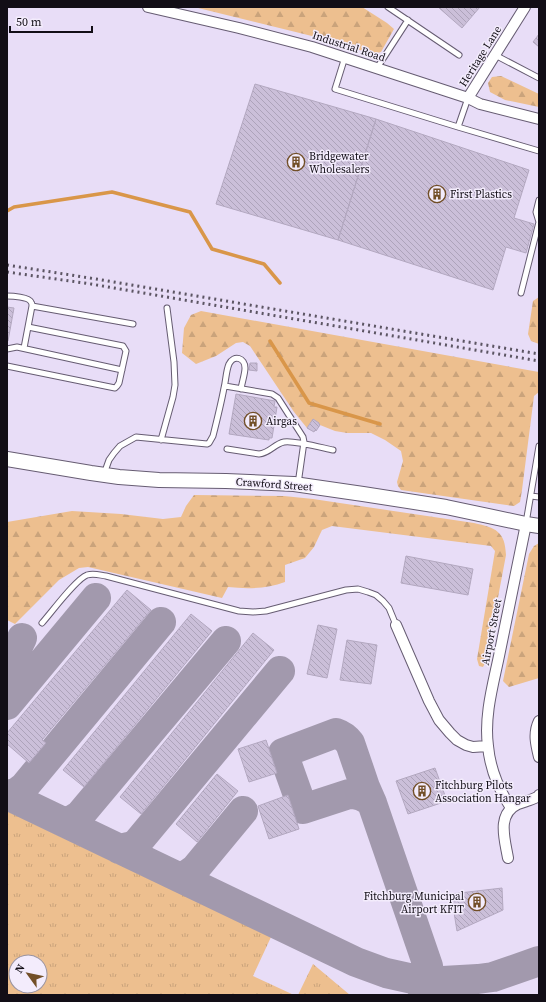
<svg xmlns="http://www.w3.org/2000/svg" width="546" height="1002" font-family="'Source Serif 4',serif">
	<defs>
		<pattern id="grass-tufts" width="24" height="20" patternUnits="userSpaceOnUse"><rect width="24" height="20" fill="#edbf8f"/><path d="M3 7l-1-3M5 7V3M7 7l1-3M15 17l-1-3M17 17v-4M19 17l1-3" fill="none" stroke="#caa37b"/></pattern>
		<pattern id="forest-firs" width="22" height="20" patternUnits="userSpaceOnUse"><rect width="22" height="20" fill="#edbf8f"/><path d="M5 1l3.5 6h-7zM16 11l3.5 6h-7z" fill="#caa37b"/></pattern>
		<pattern id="building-back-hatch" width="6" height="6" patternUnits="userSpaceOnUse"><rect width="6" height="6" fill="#cbbfd9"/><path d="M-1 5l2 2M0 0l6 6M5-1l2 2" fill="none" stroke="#ada3ba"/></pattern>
	</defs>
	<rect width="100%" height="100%" fill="#e8ddf7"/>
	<path fill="url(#grass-tufts)" fill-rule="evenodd" d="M7,811L271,937L253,976L294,995H7ZM16,962H40V986H16Z
		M313,964L350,995H298Z"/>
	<path fill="url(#forest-firs)" d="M194,7H362L387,23L394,29L381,52L373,54L320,38Z
		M501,76L539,94V107L505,100L490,92L488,83L492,77Z
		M539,297V344L531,341L528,334L533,301Z
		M201,311L539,372V392L534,396L522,490L520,502L514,506L401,490L398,486L397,482L403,461L401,451L385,440L371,433H347L335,431L320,425L319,424V423L313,419L307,428L294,412L250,346L243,342L236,343L216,356L196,364L182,353L184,328L191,315Z
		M194,495L284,496L313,499L474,523C496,528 505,531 506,555L486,661L483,667L479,666L477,659L495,551L491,546L332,526L322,530L314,547L305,558L285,565V582C267,589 247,589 228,587L222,598L88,567L79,568L59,580L15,624L7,620V522L72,511L121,514L163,519L181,517L186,506Z
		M539,543V678L509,687L503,681L529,554L534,546Z"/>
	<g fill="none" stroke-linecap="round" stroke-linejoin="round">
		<path stroke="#d99649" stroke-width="3.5" d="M7,211L14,207L112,192L190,212L212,249L264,264L280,283
			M270,341L309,403L380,424"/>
		<path stroke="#a299ad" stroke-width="30" d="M7,669L22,638
			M7,705L96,598
			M7,795L356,962L386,973L413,979L443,981L478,979L493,977L539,961
			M7,795L16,793L24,787L161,622
			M372,803C365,797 359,794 349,794L303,809L283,753L336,733C342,735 346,738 350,743L365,787L372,803L428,966L429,974L423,995
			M64,822C71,821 75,819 80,815L226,641
			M119,849L132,846L137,843L280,671
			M177,876H185L195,869L243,811"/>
	</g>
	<path fill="url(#building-back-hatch)" stroke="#b3a8c0" d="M438,7H480L462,28Z
		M539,34V47L533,42Z
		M255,84L376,119L338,240L216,204Z
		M376,119L529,170L514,218L534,224L526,253L506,247L493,290L338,240Z
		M7,307L14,308L8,341H7Z
		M250,363H257V371L249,370Z
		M236,394L275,401L274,407H277L272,438H269V440L229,434Z
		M313,419L319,423V424L320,425L316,431L315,430L314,432L307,428Z
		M406,556L473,569L468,595L401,583Z
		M127,590L151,610L42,740L46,743L29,763L7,744V733Z
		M191,614L212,631L84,787L63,770Z
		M318,625L337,629L327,678L307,674Z
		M253,633L274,650L141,814L120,797Z
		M347,640L377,645L371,684L340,680Z
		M266,740L277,773L249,782L238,749Z
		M435,768L447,801L408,814L396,781Z
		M217,774L238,791L197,842L176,824Z
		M288,795L299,829L269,839L258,806Z
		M502,888L503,910L457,931L451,894Z"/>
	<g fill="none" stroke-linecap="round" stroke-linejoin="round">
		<defs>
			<path id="lane" d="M388,7L459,55
				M495,55L539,78
				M345,57L335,89L458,127L468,98
				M377,68L408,20
				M458,127L539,151
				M521,293L539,222L536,212L539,200
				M7,296C12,296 29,297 31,302C32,303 32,304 32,306L24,348
				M32,306L133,324
				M7,349L17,347L122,370
				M7,366L115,388L117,386L119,383L126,351L123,346L28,327
				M225,386L272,394L278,398L303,437L304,442L298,484
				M161,440L173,397L175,385L174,362L167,308
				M227,449L259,454C270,453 274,444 284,442C293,440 323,448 333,450
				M104,474L109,460L114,453L120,446L136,437L207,444L209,443L213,436C217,420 221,404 224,388C226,380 226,371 229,364C234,354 245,358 245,368C245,374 242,382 241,389
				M531,496L539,497
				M526,523L539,446
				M42,623C51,613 76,579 87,575C94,573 99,575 106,576L239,611L253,612L266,611L346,590L358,589L368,592L376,595L383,601L389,608L396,625"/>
			<path id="street" d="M148,7L239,28L312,47L468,98L480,104L539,119
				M468,98L525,7
				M396,625L429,701L439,720L450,733L457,740L466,745L473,747L487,746
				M539,721C533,733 536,745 539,757
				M511,808C499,790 490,768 488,746C484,716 493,685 499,656C508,612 517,568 526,524
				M508,858C505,840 496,814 518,804C521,803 524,802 527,801C531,800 535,798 539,796V795"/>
			<path id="secondary" d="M7,459L91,473L119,477L159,480L226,481L294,484L363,494L446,507L526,524L539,526"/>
		</defs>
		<use href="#lane" stroke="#665c72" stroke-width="7"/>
		<use href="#street" stroke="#665c72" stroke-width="12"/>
		<use href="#secondary" stroke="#665c72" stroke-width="16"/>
		<use href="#lane" stroke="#fff" stroke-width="5"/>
		<use href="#street" stroke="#fff" stroke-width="10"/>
		<use href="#secondary" stroke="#fff" stroke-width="14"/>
		<path stroke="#5c5563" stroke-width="3" stroke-dasharray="2 4" stroke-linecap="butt" d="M7,265L96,279L539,354
			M7,272L91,284L539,361"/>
	</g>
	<defs>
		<symbol id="building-ring" viewBox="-11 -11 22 22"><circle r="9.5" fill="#f3ecfc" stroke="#724f28" stroke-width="1.5"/><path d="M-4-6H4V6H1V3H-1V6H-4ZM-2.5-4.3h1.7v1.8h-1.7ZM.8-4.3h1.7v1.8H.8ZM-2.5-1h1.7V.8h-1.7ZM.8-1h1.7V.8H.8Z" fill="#724f28"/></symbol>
	</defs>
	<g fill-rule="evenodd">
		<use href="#building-ring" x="286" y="152" width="20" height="20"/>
		<use href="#building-ring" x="427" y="184" width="20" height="20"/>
		<use href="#building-ring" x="243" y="411" width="20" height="20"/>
		<use href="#building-ring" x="412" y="781" width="20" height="20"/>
		<use href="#building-ring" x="467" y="892" width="20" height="20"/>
	</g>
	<g text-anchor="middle" stroke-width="3" stroke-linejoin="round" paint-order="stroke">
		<g font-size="11" fill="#120e16" stroke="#f3ecfc">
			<text transform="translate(349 46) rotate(18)" y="4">Industrial Road</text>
			<text transform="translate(480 56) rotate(-58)" y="4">Heritage Lane</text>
			<text transform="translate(274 484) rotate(4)" y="4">Crawford Street</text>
			<text transform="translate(491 632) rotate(-79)" y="4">Airport Street</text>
		</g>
		<g font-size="11" fill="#120e16" stroke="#f3ecfc" text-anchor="start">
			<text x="309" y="160">Bridgewater<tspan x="309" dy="13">Wholesalers</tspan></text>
			<text x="450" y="198">First Plastics</text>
			<text x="266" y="425">Airgas</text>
			<text x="435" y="789">Fitchburg Pilots<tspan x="435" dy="13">Association Hangar</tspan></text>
			<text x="464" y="900" text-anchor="end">Fitchburg Municipal<tspan x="464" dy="13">Airport KFIT</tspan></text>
		</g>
	</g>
	<rect width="546" height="1002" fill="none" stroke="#120e16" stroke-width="16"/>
	<g transform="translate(28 974) rotate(303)"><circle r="19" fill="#f3ecfc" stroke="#9993a0"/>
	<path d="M0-3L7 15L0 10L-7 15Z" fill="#724f28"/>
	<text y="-6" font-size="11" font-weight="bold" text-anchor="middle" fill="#120e16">N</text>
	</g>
	<path d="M10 26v6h82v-6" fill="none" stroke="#120e16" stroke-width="2"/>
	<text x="16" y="26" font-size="12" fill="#120e16" stroke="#f3ecfc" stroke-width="3" paint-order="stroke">50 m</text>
</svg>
